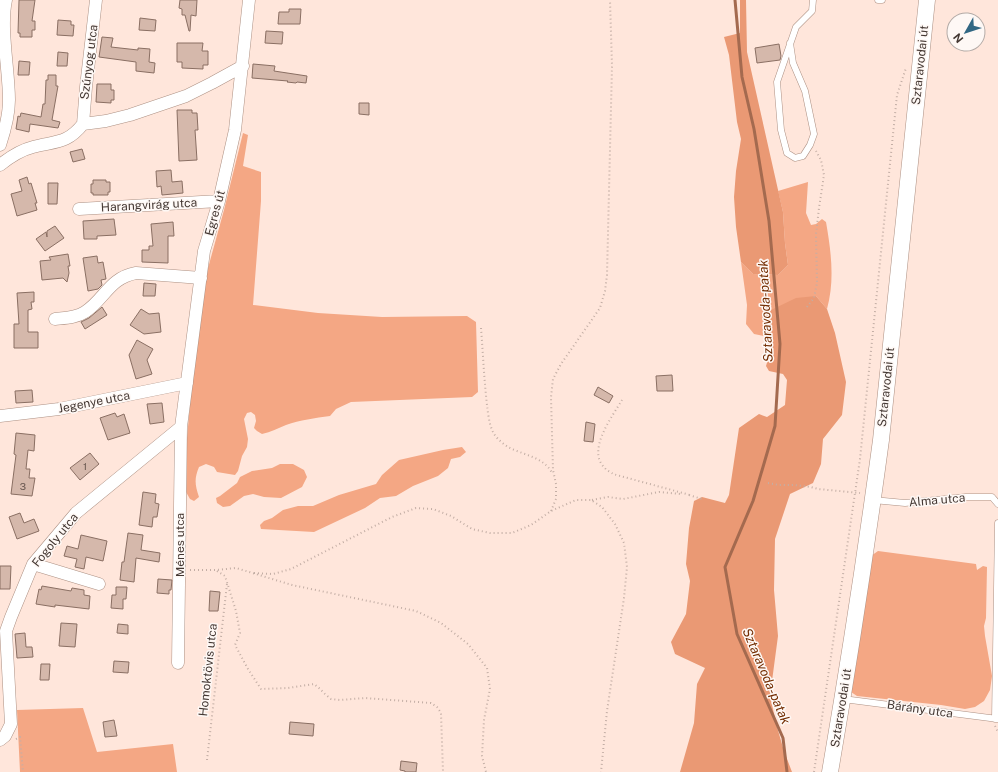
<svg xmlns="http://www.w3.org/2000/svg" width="998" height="772" font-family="'Public Sans',sans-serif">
	<rect width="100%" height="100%" fill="#ffe6db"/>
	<path fill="#f4a784" d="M243,133L248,135L243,166L261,172V201L253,305L318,313L382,317L467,316L476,322L478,392L472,397L351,402L336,409L330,416C315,418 300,420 286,425C278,428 271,432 262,434L257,431L254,428L256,421L255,415L251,412L247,413L244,419L248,439L247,447L242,456L238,471L235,475L217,472L214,467L206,464L199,467C194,479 195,485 199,497L194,501L190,499L186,492L185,467L187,438L193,371L205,279L224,210Z
		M808,182L806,213L811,225L816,224L822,219L826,222C831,251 835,280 827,309L816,296L763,320L764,336L754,334L746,324L747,305L741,262L753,274L778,275L788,265L785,243L783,212L778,191Z
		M462,447L466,452L460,457L451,459L448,468L438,476L413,486L396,496L380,498L365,508L314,532L261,529L260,525L264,521L272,518L283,510L298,506H313L339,495L376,484L382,475L399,460L443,450Z
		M280,464H293L304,470L307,477L302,487L281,498L264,497L253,494L244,496L230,506L223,507L217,503L216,498L220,496L237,483L240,477L252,471L272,468Z
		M878,551L976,564L977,570L983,566L987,567L986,618L984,626L985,636L992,676L990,690L984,701L975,707L965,709L941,705L857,696L851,692L871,556Z
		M83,708L97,752L173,744L177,772H20L17,710Z"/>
	<path fill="#ea9974" d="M740,0H746L747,52L783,212L785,243L788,265L778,275L753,274L741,262L736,227L734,197L736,171L741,139L737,122L729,55L724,37L740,33Z
		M816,296L827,309L835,333L846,382L842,415L823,439L821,464L813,483L790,494L775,539L774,590L778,636L770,696L777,727L784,751L792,772H680L694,723L697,684L705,668L675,654L671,642L686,614L690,581L686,564L689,528L694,501L702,497L725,503L729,495L739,428L759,414L767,417L785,405L787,380L783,374L769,371L766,366L771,349L764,336L763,320L771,310L796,298Z"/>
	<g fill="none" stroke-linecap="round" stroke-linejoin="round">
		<path stroke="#a46a4f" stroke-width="3" d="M735,0L742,77L754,129L769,221L780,344L775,426L753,501L725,567L737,634L783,738L787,772"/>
	</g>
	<path fill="#d5b8ab" stroke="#8a6f63" d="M19,0H35L32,21H35V30H32V37H20V33H18Z
		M180,0H197L196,16L191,15L190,31H189L185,15H182V9L179,8Z
		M289,9H301L300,24H278L279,12H289Z
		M140,18L156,20L155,31L139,30Z
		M58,20L71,21V25H74L73,36L57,35Z
		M266,31L283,32L282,44L265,43Z
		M102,37L113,38L111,47L138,50V48L150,49L149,62L155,63L154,73L136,71V62L99,57Z
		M177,43H203L202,51H208V65H203V69L182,68V62H177Z
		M779,44L781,56L780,60L757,63L755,48Z
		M58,52L68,53L67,66H57Z
		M19,61L30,62L29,75H18Z
		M253,64L275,66L274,71L307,76L306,83L297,82L296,83L287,82L288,81L252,78Z
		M48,75H56V86H58L52,120L60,122L58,128L30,124L29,132L16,129L18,116L20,117L21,113L41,117L43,104H45L46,80H48Z
		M97,84H111V90H114V100H111V103L96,102Z
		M359,103H369V115L359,114Z
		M177,110H192V113H197L198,130H195L197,160L179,161Z
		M82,149L85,159L73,162L70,152Z
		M171,170L172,182L182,181L183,193L162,195L161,186L157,187L156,171Z
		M27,177L29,184L31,183L37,203H35L37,210L17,216L11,194L22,191L19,180Z
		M93,180H106V182H110V192H108V195H93V193H91V184H93Z
		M48,183H58L57,204H48Z
		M114,219L116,235L97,236V239H84L83,221Z
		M173,222L174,236H168V263L142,262V250H149V246H153L151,224Z
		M55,226L64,238L45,251L36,239L46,232L47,237V231Z
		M68,254L70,266H68L69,273L67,282L63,278L42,280L40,261L51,260L49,257Z
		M97,256L98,263L103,262L106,279L101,280L102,285L98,289L88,291L83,258Z
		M144,283L156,284L155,296H143Z
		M34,292V302H31L32,309L28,310V332H38V348H14V324H19L17,293Z
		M102,307L107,315L85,329L81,322L89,318Z
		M141,309L149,314L159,313L161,332L144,334L130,325Z
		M137,340L153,349L147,360L152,374L136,379L129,355Z
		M672,375L673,391H657L656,376Z
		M598,387L613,396L609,403L594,395Z
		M32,390L33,402L16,403L15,391Z
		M162,403L164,422L150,424L147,404Z
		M115,413L117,417L124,414L130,433L108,440L100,418Z
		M586,422L595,424L593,442L584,441Z
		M16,433L35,435L34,451L28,450L26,469H30L29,478H35L32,496L11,494L16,455L14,454Z
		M90,453L99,464L80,480L70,468Z
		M143,492L156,494L155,503L159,504L157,517H153L152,527L139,525Z
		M20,513L24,523L34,519L39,531L17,539L9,517Z
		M128,533L143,535L141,550L160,553L159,562L136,558L134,582L120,580L122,562H124Z
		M81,535L107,541L103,561L86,557L84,569L75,567L77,559L64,556L67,546L78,549Z
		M0,566H11L10,589H0Z
		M158,579L172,580L171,590H169V594L157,593Z
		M42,586L71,591L72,588L84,590V595L90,596L89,609L55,605V607L36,604L39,589L41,590Z
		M116,587H127L126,599H123V609L111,608L112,595H116Z
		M210,591L220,592L218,611H209Z
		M61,623L77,624L75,647L59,646Z
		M118,624L128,625V634L117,633Z
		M25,633L26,647H32L33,657L17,658L15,634Z
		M114,661L129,662L128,673L113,672Z
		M41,664H50L49,680H40Z
		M114,720L117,736L105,737L103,722Z
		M290,722L314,724L313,736L289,734Z
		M401,761L417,763L416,772H405V771L400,770Z"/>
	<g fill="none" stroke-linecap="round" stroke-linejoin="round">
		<defs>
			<path id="service" d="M878,0H882
				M790,43L793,63L805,91L814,134L810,145L803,156L795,158L787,153L781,130L777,82L796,27L812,11L813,0
				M873,500L905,503L966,497H992L998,504
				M843,699L998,719
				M995,719L998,523"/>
			<path id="minor" d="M83,124L86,87L96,0
				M0,145C4,133 9,113 9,100C9,70 0,28 6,0
				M0,165C10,157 21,150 33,147C56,141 67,144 83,124L106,121L130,115L186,96L212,83L243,66
				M79,209L219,201
				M55,319C65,318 76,318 85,312C105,299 109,278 136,273L201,278
				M0,416L59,409L187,383
				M33,564L99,584
				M178,663L181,427L204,251L219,201L235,130L249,0
				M0,740L5,736L11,724L6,631L11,617L33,564L76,513L181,427"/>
			<path id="tertiary" d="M830,772C849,662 866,551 881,440L927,0"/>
		</defs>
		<use href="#service" stroke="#ad9184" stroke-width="7"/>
		<use href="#minor" stroke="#ad9184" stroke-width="13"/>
		<use href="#tertiary" stroke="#ad9184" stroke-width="17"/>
		<path stroke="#c3aea5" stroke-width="2" stroke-dasharray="1 3" stroke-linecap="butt" d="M807,307L814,298L817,283L816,234L819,208L824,175L821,160L816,151
			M481,328C483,353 484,379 487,405C488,413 489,424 493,432C496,438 502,443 508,447C523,455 544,457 552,473
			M622,400C612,417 586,451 605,468C607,471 611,472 613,474L690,495
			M768,483L779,485H794L811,487L818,489L860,493
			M689,495L702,499
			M592,500L608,497L623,499L659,492L681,494
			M551,511L556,499V484L553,470L551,397L553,379L561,364L600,308L605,291L607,275L612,66L610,0
			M190,570H216L236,568L292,585L416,611L441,623L468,644L487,668L490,689L484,720L482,756L486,772
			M217,571L225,576L236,611L240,633L235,645L248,669L261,689L288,688L314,684L319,688L325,694L331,699L340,700L365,698L431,703L437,707L441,713L443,772
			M254,573L273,574L291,569L392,517L416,508L433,509L451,516L472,529L490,533H512L531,525L551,511L576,500H591L602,507L615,524L624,543L627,567L624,598L607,711L601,772
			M995,726L998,732
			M16,739L20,737L23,772
			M207,760L227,584
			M814,772L860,459L897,95L906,68"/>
		<use href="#service" stroke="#fff" stroke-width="6"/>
		<use href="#minor" stroke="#fff" stroke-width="12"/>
		<use href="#tertiary" stroke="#fff" stroke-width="16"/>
	</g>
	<g text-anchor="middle" stroke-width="3" stroke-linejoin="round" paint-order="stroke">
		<g font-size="10" fill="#685750">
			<text x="85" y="470">1</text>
			<text x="23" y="490">3</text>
		</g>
		<g font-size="12" fill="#433732" stroke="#fef8f5">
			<text transform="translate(89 62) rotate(-83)" y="4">Szúnyog utca</text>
			<text transform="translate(920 65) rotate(-84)" y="4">Sztaravodai út</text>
			<text transform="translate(149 205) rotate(-3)" y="4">Harangvirág utca</text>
			<text transform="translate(215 213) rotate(-75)" y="4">Egres út</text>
			<text transform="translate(886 387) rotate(-84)" y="4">Sztaravodai út</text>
			<text transform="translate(94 402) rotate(-11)" y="4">Jegenye utca</text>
			<text transform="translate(937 500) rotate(-5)" y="4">Alma utca</text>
			<text transform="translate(55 540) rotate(-51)" y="4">Fogoly utca</text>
			<text transform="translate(180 545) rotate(-90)" y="4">Ménes utca</text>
			<text transform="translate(208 670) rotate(-84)" y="4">Homoktövis utca</text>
			<text transform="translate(841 708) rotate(-81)" y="4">Sztaravodai út</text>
			<text transform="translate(920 709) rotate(8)" y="4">Bárány utca</text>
		</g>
		<g font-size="13" font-style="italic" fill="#732c00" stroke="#fef8f5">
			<text transform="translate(765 311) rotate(-93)" y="5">Sztaravoda-patak</text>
			<text transform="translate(767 676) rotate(67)" y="5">Sztaravoda-patak</text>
		</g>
	</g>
	<g transform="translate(966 32) rotate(231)"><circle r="19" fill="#fef8f5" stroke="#b3aba7"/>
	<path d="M0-3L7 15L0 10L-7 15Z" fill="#316783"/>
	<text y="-6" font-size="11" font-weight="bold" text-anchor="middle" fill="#433732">N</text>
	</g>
</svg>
